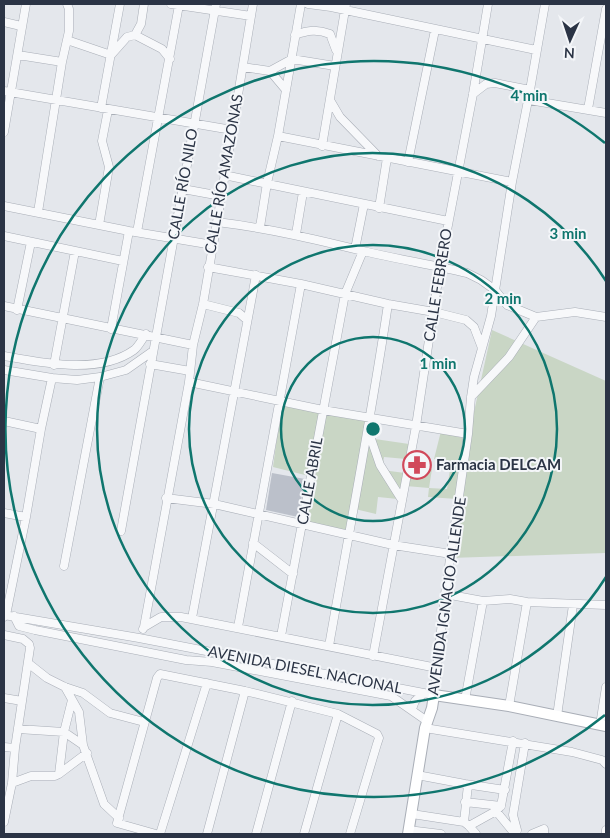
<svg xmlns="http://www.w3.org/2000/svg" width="610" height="838" font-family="Lato,sans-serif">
	<rect width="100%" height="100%" fill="#e4e7ec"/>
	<path fill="#c9d6c5" d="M492,330L606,381V553L450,558L468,439Z
		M281,406L366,419L346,531L307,522L313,477L273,467Z
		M441,431L465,439L457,499L428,497L429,488L406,486L409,466L432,469L429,488L447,489L451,463L434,459Z
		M368,438L409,444L406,459L384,457L382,470L405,473L398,499L378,497L376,514L355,509Z"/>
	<path fill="#bbc0ca" d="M272,473L305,479L298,517L266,510Z"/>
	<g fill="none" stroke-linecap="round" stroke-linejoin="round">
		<defs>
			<path id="street" d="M171,4L251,16
				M308,4L331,7L536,50
				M4,22L21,26
				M135,35L162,49L170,59
				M295,35C308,30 318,29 330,34L336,50
				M67,40L111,55L127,37L135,35L141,24L144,4
				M18,55L62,62
				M243,67L270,71L292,59L335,66
				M270,71L286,90
				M4,91L232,130
				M473,94L486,84L495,83L530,90
				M330,100L340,117L378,156
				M529,100L606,113
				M101,108L120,4
				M588,109L606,9
				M4,132L26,4
				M278,136L512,182
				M322,146L346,4
				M408,162L435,30
				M224,175L448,221
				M183,189L221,196
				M4,206L129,231L213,245
				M379,208L387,158
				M38,212L62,62L69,31V9L67,4
				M217,222C267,228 314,239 363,251C397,259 433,265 467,273L481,280L495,290L507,305L536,317L575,312L606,317
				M99,225L109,167L102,141L108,110
				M260,227L267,183L278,136L301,4
				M137,232L179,5
				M296,234L303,192
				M4,236L123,261
				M355,249L364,204
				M208,267L301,284L388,304L434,312L466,320L474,327L482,348
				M203,304L239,313L246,319
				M4,306L193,345
				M17,310L31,242
				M111,329L129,231
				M4,356C43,363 99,375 134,350C139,346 142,339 146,334
				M150,364L190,371
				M54,365L75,251
				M4,370L52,378L77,380L100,377L126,370L153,351
				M189,382L323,410L468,434
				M471,397L509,357L536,317
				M4,421L41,429
				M369,433L380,465L402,500
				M166,498L214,504L393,545L451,554
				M4,513L26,517
				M121,531L216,4
				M253,543L293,574
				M64,566L100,377
				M445,594L483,601L510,599L527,602L606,605
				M4,615L139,638L434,695L445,594L468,434L471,397L474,377L491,316L512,182L530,90L545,4
				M14,616L19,626L35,630L186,660L212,662L391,696L427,721
				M4,617L6,615L26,517L41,429L52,378
				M192,618L256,275
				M144,627L189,382L193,345L203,304L217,222L253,4
				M238,627L301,284
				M143,629L144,627L161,617H181L437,668
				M4,635L23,639L29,644L30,648L15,748L12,783L4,822
				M281,636L345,294L363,251
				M329,646C349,532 371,419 388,304
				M373,656L416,426L440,267L473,94L488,4
				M28,663L47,678L65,687L83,693L110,713L144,722
				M65,687L79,712L83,745L104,804L119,818
				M4,698L22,701
				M465,700L483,601
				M509,706L527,602
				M412,709L415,701L423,694
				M557,716L573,605
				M600,725L606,687
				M425,728L572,752L602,760L606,764
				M18,729L64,732L83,745
				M4,747L15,748
				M59,774L87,753
				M417,775L465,784L505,790
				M12,783L31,776H55L59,774L64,732L72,700
				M468,785L464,822L469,826L496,811L501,806
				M465,802L501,806
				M501,806L513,741
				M496,811L515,834
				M412,814L464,822
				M469,826L476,834
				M408,830L441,834
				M517,830L513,815L525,743
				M156,834L117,823L157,678L160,674L245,691L338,714L377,734L379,738L377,744L350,834
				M160,834L207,683
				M207,834L245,691
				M256,834L292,701
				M304,834L338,714
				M532,834L544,829V834
				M606,834V830"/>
			<path id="secondary" d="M408,834L425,728L432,708L434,695L509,706L606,726"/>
		</defs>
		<use href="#street" stroke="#a9aeb7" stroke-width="9"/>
		<use href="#secondary" stroke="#a9aeb7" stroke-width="12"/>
		<use href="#street" stroke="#f7f8fa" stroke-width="8"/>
		<use href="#secondary" stroke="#fff" stroke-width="10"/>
	</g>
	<g fill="none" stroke="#0f766e" stroke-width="2.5">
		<circle cx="373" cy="429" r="92"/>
		<circle cx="373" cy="429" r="184"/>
		<path d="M606 577A276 276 0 1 1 606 281"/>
		<path d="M605 715A368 368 0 1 1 605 143"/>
	</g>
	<defs>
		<symbol id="pharmacy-ring" viewBox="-11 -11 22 22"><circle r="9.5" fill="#f4f6f9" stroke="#d1495b" stroke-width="1.5"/><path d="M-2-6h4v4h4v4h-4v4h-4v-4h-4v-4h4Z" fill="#d1495b"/></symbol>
	</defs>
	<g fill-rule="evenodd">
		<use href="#pharmacy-ring" x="401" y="449" width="32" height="32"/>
	</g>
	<g text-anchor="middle" stroke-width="4" stroke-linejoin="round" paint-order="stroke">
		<g font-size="15" fill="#2b3445" stroke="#f4f6f9">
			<text transform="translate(224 174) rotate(-80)" y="5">CALLE RÍO AMAZONAS</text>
			<text transform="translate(183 184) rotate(-80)" y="5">CALLE RÍO NILO</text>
			<text transform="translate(438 285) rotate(-81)" y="5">CALLE FEBRERO</text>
			<text transform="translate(310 481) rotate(-80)" y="5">CALLE ABRIL</text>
			<text transform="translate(447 596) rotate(-82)" y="5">AVENIDA IGNACIO ALLENDE</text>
			<text transform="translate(305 670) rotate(11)" y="5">AVENIDA DIESEL NACIONAL</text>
		</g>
		<g font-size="15" font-weight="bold" fill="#2b3445" stroke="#f4f6f9" text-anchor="start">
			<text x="436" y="470">Farmacia DELCAM</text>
		</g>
	</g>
	<circle cx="373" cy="429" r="8" fill="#0f766e" stroke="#f4f6f9" stroke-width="2.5"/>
	<g font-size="15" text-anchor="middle" font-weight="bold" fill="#0f766e" stroke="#f4f6f9" stroke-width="4" stroke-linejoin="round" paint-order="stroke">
		<text x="529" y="101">4 min</text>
		<text x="568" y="239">3 min</text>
		<text x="503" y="304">2 min</text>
		<text x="438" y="369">1 min</text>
	</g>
	<rect width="610" height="838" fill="none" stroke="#2b3445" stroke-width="10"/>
	<g transform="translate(570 40) rotate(183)" stroke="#f4f6f9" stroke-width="4" paint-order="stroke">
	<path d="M0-4L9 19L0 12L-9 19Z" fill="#2b3445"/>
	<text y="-8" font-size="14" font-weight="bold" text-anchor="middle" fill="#2b3445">N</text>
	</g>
</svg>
